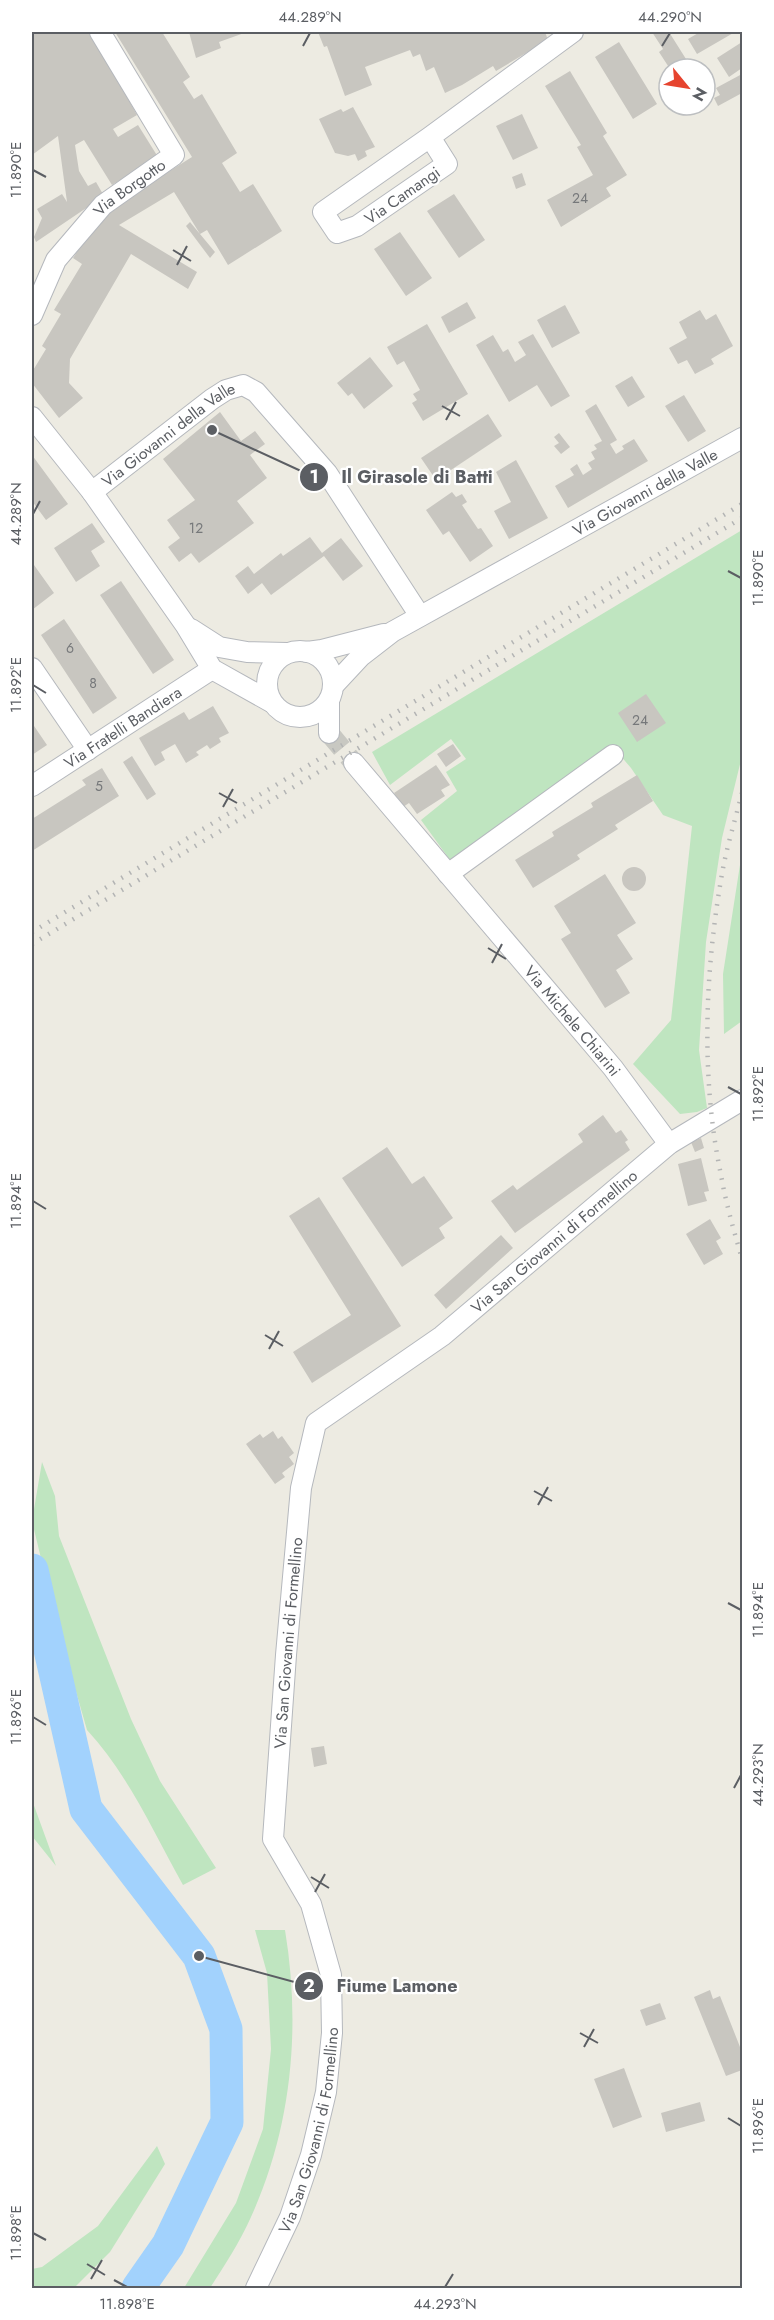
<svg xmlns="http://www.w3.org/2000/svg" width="774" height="2320" font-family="Jost,sans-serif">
	<rect width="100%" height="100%" fill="#edebe2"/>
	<path fill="#bfe5c0" d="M742,530V756L722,838L706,942L699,1050L707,1108L697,1112L680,1114L633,1064L671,1020L692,826L663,815L631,768L613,747L450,860L421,820L457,791L446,772L466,759L451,739L390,785L372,752Z
		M742,852V1021L724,1034L723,974Z
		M42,1462L55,1496L59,1536L131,1719L160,1781L216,1868L183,1885C154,1833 128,1774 87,1730L58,1629L32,1521Z
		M32,1800L56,1866L32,1836Z
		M255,1930H285C301,2027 292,2127 251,2217C240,2242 224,2266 210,2288H184L236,2203L263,2129L271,2049L267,1973Z
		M157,2146L165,2164L110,2252L74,2288H32V2269L42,2267L98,2226Z"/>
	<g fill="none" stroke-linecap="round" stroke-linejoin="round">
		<path stroke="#a2d2fd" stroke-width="33" d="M32,1570L86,1809L199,1956L226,2029L227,2122L168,2245L138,2288"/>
	</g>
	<path fill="#c8c6c0" d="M32,32H91L137,115L113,129L118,137L138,125L158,157L112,185L84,140L75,145L79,171L88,186L96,182L104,196L36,242L34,237L42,218L37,209L62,194L67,202L58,136L32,155Z
		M115,32H162L190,77L183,82L194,99L202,94L237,153L222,163L240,192L253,184L282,231L228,265L207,230L200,234L174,192L119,225L197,272L188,289L131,254L70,359L69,383L83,398L59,418L32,383V372L46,349L42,346L61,314L54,310L82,264L73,258L101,214L192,157Z
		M189,32H247L219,42L221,48L196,58Z
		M318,32H545L548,40L496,71L493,66L462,85L445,93L434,67L426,71L420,54L413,57L410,50L365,67L372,85L345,96L327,46L324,47Z
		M652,32H669L686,59L670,69L659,52L663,49Z
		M700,32H735L697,54L688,39Z
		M619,42L657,104L633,119L595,57Z
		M742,42V68L729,77L717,58Z
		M570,71L607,133L603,136L627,175L606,188L611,196L561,227L547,200L593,175L577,147L581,145L545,86Z
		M742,74V93L718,106L714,98L720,95L716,88Z
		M353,107L375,147L365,151L367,156L358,161L355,154L348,156L335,153L319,119L341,109L343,112Z
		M522,114L538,148L513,160L496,126Z
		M522,173L526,185L516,189L512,177Z
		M454,194L485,240L459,258L427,211Z
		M190,222L215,252L210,258L186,226Z
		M400,232L432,278L406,296L374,249Z
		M467,302L476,318L449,333L441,317Z
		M565,305L580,333L552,348L537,320Z
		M700,310L706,320L716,314L733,346L711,359L714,364L695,374L687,360L678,364L669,348L687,338L679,322Z
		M427,324L468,394L423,421L412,403L417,400L413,394L420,390L404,361L397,365L387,347Z
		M533,334L570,396L551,407L537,385L509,402L476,345L493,335L503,352L508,349L515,362L526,355L518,342Z
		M370,357L393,386L364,409L352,393L348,396L337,383Z
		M632,376L645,397L628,407L615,386Z
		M684,395L706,431L688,442L665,406Z
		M596,404L617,440L610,444L616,454L624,449L622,446L634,439L648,461L568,508L555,486L574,475L570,469L577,464L583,475L592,469L588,463L595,459L591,452L597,449L594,445L602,441L585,411Z
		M220,412L241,441L255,431L265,444L250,455L267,478L237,501L254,523L199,563L191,553L179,562L168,547L180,538L167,520L195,500L163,459Z
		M488,414L502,436L436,480L421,458Z
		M559,433L570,447L561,454L554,446L559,443L554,437Z
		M32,455L68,504L46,520L32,501Z
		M516,460L548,518L509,539L494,511L511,502L496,472Z
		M452,492L456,497L462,494L467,502L462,505L478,529L481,528L493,546L470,562L449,531L443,535L426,510Z
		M92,523L105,542L91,551L100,566L76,582L54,548Z
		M310,537L322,553L341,538L363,566L343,581L324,556L271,595L262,583L248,594L235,576L248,566L254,574L281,553L283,556Z
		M34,565L54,593L32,610V567Z
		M121,581L174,660L153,674L100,595Z
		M64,619L117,698L93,714L41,635Z
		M646,694L666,723L637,742L618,713Z
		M213,706L229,733L219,738L221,742L210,749L207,745L196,752L199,755L186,763L175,744L161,752L165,760L155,766L139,738L184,712L189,720Z
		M32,723L47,745L32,755Z
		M453,744L461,756L446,767L437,754Z
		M132,756L156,794L147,800L123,762Z
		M436,765L450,785L441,790L445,796L417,814L409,803L403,807L394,793Z
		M102,768L119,796L32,851V819L86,785L82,780Z
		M637,775L653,801L615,825L618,829L577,855L580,859L533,888L515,860L554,836L552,832L593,807L591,803Z
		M622 879a12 12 0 1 1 24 0a12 12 0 1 1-24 0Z
		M605,874L636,923L617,935L633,959L616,970L630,993L605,1008L561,939L571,933L554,906Z
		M603,1115L616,1133L621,1130L628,1140L625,1142L630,1150L515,1233L491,1201L513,1185L517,1190L583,1142L578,1134Z
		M701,1138L704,1148L695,1152L691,1142Z
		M387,1147L412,1184L424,1176L453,1218L439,1228L445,1238L402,1267L342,1178Z
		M701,1158L709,1191L704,1192L707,1201L688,1206L678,1164Z
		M319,1197L401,1326L312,1383L293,1352L351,1315L289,1216Z
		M710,1219L721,1238L716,1241L723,1254L704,1265L686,1234Z
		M501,1235L513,1248L446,1309L434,1295Z
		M273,1431L278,1439L282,1436L294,1453L289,1457L294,1464L282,1473L285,1477L275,1484L246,1444L260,1434L263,1438Z
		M324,1746L327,1764L314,1767L311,1748Z
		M710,1990L713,1999L720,1996L740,2047L742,2046V2070L726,2076L694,1997Z
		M660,2003L666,2019L646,2026L640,2010Z
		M624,2068L642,2117L613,2128L594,2079Z
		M700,2102L705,2121L666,2132L661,2113Z"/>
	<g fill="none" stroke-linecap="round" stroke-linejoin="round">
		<path stroke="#c8c8c2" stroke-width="20" stroke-dasharray="20 10" stroke-linecap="butt" d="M329,733L354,763"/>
		<defs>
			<g id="street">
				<path d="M430,137L447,164L357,226L337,233L323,212L430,137L573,32"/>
				<path id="s1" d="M32,315L56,260L103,205L174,155L100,32"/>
				<path d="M32,417L92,492L186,626L212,669L271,702"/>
				<path id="s2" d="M92,492L212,399L226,390L243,385L256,392L327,473L420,616"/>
				<path d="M191,629L219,647L247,652L287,653"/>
				<circle cx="300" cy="684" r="33"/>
				<path d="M307,652L322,650L384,634"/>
				<path d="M32,668L88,750"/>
				<path id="s3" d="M334,685L361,656L392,632L742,438"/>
				<path d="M329,733V701"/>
				<path id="s4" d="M354,763L613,1068L669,1144"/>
				<path id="s5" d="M32,786L212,669"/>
				<path d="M448,874L613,755"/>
				<path id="s6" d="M256,2288L290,2217L311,2155L326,2092L332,2033L331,1975L311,1904L273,1839L286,1655L301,1488L316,1423L442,1336L669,1144L742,1100"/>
			</g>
		</defs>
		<use href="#street" stroke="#b5b8bd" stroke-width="22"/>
		<use href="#street" stroke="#fff" stroke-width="20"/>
		<path stroke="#b3b4b4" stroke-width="4.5" stroke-dasharray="1.5 8" stroke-linecap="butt" d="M742,793C736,816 729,840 724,863C705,964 700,1075 721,1175C726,1204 734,1231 742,1259
			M32,932L742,504
			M32,944L742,518"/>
	</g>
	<path fill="none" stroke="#5b5e63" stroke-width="2" d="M303,46L310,33M662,46L670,33M33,170L46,177M173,250L191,261M177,265L187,246M442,406L460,416M446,420L456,402M33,514L40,501M728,571L741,578M33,685L46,693M219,793L237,803M223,807L233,789M488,948L506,959M492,963L502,944M728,1087L741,1094M33,1201L46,1209M265,1335L283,1346M269,1349L279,1331M534,1491L552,1501M538,1505L548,1487M728,1603L741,1610M33,1717L46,1725M734,1788L741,1775M311,1877L329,1888M315,1892L325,1874M580,2033L598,2043M584,2047L594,2029M728,2118L741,2126M33,2233L46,2240M87,2264L105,2275M91,2279L102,2260M114,2280L127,2287M445,2287L453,2274"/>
	<g text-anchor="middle" stroke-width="4.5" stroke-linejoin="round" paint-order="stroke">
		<g font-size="14" fill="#76787a">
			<text x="580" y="203">24</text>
			<text x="196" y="533">12</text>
			<text x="70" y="653">6</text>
			<text x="93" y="688">8</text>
			<text x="640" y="725">24</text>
			<text x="99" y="791">5</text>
		</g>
		<g font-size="16" fill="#5b5e63" stroke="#fff">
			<text dy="6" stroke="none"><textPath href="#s1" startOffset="164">Via Borgotto</textPath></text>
			<text transform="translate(402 195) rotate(-35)" y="6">Via Camangi</text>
			<text dy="6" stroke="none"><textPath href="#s2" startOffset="96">Via Giovanni della Valle</textPath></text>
			<text dy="6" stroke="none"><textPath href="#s3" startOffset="368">Via Giovanni della Valle</textPath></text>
			<text dy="6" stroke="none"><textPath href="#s5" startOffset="108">Via Fratelli Bandiera</textPath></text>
			<text dy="6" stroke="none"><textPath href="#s4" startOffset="338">Via Michele Chiarini</textPath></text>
			<text dy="6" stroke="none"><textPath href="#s6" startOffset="1194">Via San Giovanni di Formellino</textPath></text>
			<text dy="6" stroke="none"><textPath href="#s6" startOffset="672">Via San Giovanni di Formellino</textPath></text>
			<text dy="6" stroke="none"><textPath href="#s6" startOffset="168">Via San Giovanni di Formellino</textPath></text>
		</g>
	</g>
	<path fill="none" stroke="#5b5e63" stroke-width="2" d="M212 430L314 477M199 1956L309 1986"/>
	<g fill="#5b5e63" stroke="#fff" stroke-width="2">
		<circle cx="212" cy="430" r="6"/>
		<circle cx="199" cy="1956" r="6"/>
		<circle cx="314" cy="477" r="15"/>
		<circle cx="309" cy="1986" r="15"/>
	</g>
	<g font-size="18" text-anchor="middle" font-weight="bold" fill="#fff">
		<text x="314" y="483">1</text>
		<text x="309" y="1992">2</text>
	</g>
	<g font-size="18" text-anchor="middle" font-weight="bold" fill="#5b5e63" stroke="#fff" stroke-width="4.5" stroke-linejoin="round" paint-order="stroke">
		<text x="417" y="483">Il Girasole di Batti</text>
		<text x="397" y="1992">Fiume Lamone</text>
	</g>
	<rect width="774" height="2320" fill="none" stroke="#ffffff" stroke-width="66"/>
	<g transform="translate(687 87) rotate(120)"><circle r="28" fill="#ffffff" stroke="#bdbfc1" stroke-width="1.5"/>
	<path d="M0-4.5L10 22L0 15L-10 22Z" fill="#e6442f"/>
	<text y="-9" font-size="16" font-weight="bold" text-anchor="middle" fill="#5b5e63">N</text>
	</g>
	<rect x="33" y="33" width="708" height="2254" fill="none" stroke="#5b5e63" stroke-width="2"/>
	<g font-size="15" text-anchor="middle" fill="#5b5e63">
		<text x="310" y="22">44.289°N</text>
		<text x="670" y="22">44.290°N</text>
		<text transform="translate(16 170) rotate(-90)" y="5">11.890°E</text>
		<text transform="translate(16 514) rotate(-90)" y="5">44.289°N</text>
		<text transform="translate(758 578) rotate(-90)" y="5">11.890°E</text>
		<text transform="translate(16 685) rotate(-90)" y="5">11.892°E</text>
		<text transform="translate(758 1094) rotate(-90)" y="5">11.892°E</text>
		<text transform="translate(16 1201) rotate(-90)" y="5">11.894°E</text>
		<text transform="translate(758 1610) rotate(-90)" y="5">11.894°E</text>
		<text transform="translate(16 1717) rotate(-90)" y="5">11.896°E</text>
		<text transform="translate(758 1775) rotate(-90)" y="5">44.293°N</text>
		<text transform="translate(758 2126) rotate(-90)" y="5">11.896°E</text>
		<text transform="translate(16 2233) rotate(-90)" y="5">11.898°E</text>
		<text x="127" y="2309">11.898°E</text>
		<text x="445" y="2309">44.293°N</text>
	</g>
</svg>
